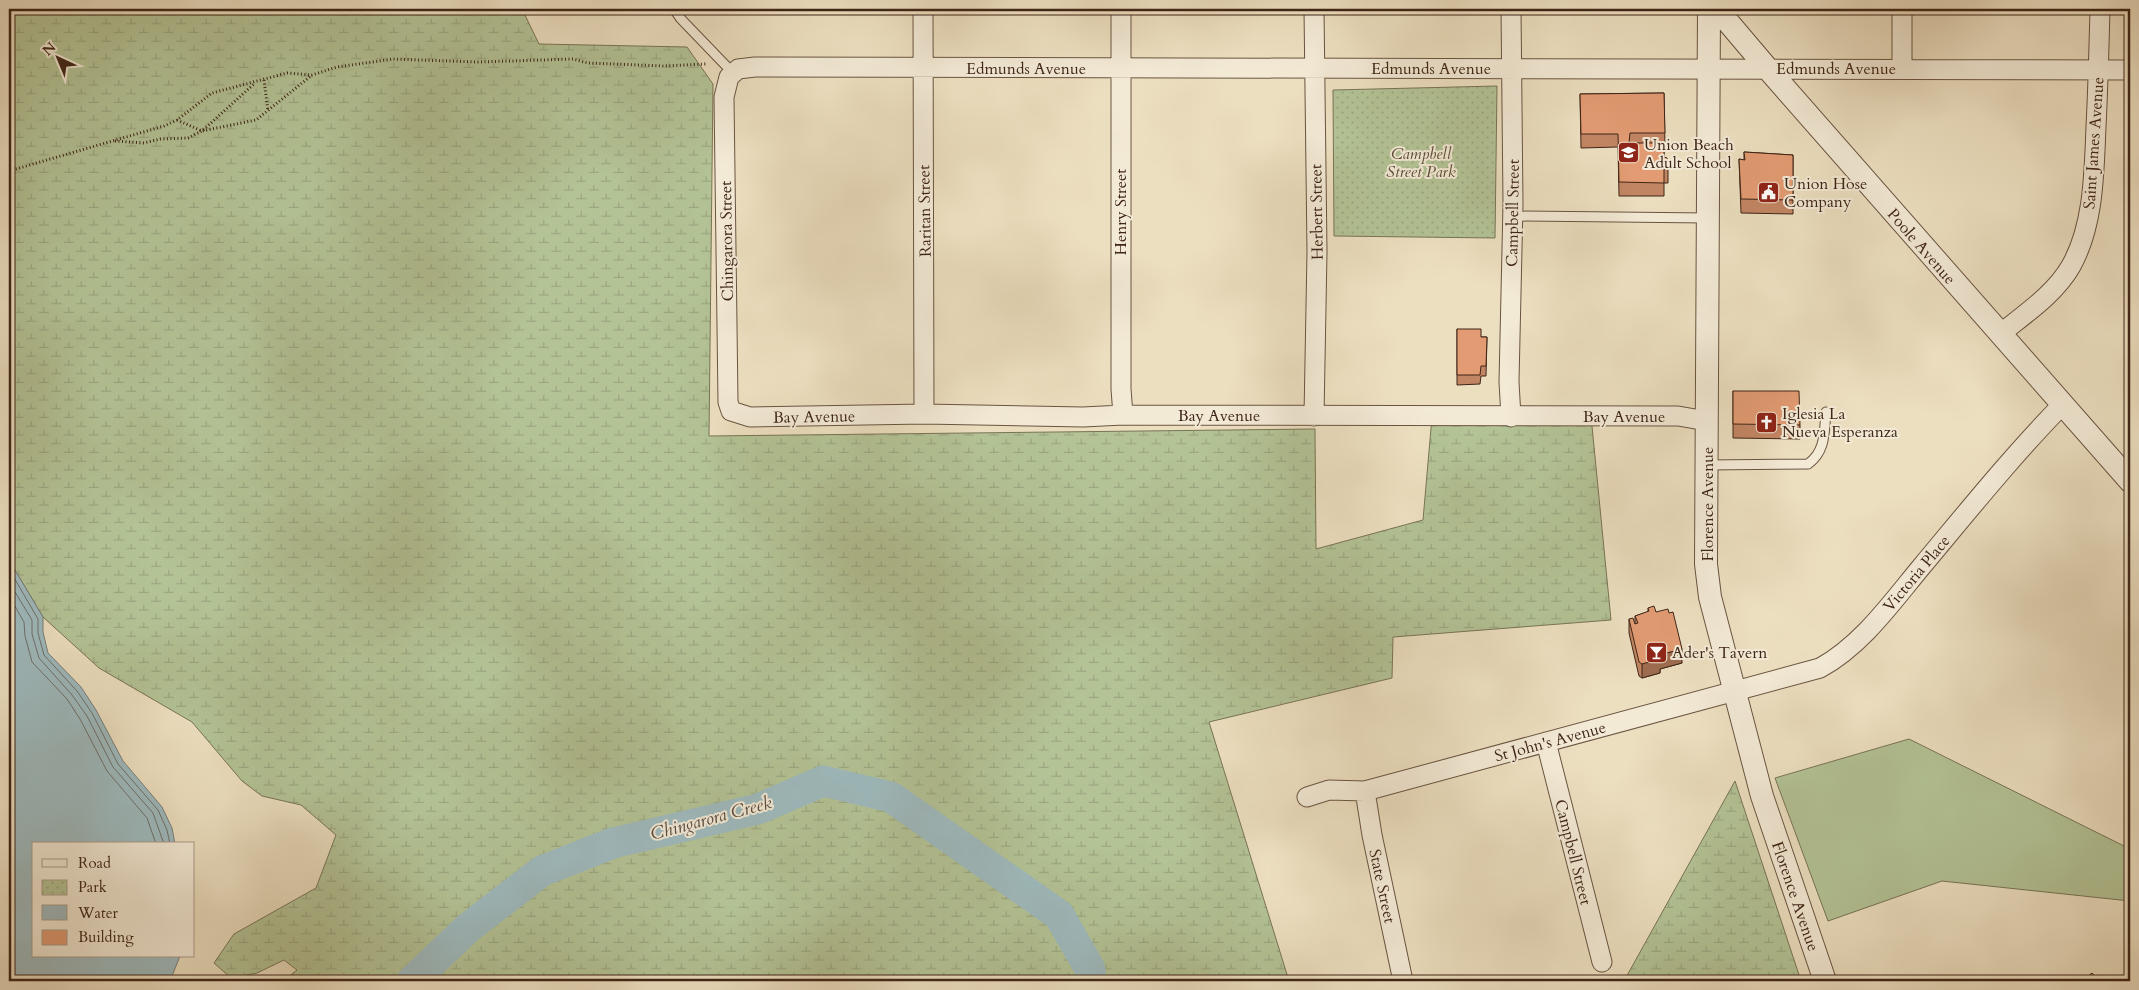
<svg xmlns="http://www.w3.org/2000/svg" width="2139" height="990" font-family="Cardo,serif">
	<defs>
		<pattern id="wetland-marsh" width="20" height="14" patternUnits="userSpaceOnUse" patternTransform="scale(1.25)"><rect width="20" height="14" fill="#b3c396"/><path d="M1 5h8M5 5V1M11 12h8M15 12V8" fill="none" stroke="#9ba781"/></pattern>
		<pattern id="park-dots" width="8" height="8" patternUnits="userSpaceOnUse" patternTransform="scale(1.25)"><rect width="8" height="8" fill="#b3c396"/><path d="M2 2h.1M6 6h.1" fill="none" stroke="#9ba781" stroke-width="1.8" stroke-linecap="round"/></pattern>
	</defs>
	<rect width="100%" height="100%" fill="#ecdfc0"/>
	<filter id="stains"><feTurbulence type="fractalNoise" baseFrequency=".004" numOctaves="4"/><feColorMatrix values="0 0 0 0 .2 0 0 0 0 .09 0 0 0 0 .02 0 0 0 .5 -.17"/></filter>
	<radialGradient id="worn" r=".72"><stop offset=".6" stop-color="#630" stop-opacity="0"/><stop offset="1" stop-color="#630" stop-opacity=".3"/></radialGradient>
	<path fill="#b3c396" stroke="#787456" d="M1909,739L2130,849V901L1942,881L1828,921L1775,778Z"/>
	<path fill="url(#wetland-marsh)" stroke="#787456" d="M9,9H522L539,44L687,47L713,84L709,436L1315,429L1316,549L1423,520L1432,417L1591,416L1611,620L1393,637L1392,678L1209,722L1289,981H283L297,970L284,960L257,973L231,978L214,963L234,934L316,888L336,835L301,805L262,796L242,781L192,722L99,668L43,617L9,560Z
		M1735,781L1801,981H1624Z"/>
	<path fill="url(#park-dots)" stroke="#787456" d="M1497,86L1495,238L1334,236L1333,90Z"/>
	<path fill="#9ebabe" stroke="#787e7b" d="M9,560L43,617V632L48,653L81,687L96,710L123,761L162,807L172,828L175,844H34V956H180L170,981H9Z"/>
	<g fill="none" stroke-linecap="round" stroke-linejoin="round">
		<path stroke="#6e706a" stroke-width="1" d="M9,569L38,619V633L44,655L77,691L92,713L118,764L158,810L167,830L170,844
			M9,582L32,620V634L39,658L72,695L87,716L113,767L153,813L164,844
			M9,596L24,622L25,636L32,662L67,699L80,719L107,771L147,818L156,844"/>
		<path stroke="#9ebabe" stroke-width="31" d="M412,981L468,928L542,871L613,843L758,809L823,781L891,797L1059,915L1090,969L1091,981"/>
		<defs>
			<path id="service" d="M674,9L681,19L733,73
				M1513,216L1707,218
				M1707,465L1808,464C1826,451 1824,432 1826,412"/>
			<path id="minor" d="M923,9L924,414
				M1121,9V389L1123,415
				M1314,9L1317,252L1314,416
				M1902,68V9
				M2000,334C2025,314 2055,294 2071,266C2094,225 2094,173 2096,127C2098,88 2099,48 2100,9
				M1511,417L1509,382L1513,204L1511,9
				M1707,421L1678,416L1123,415L1083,417L924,414L750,417L731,411L728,402L724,97L729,77L738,69L755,67L2130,70
				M1546,742L1602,962
				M1365,791L1372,835L1403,981
				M1307,797L1329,790L1365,791L1820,668C1862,645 1892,602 1922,566C1968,511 2013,455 2063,404"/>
			<path id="tertiary" d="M1709,9L1706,564L1710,597L1762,796L1825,981
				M1717,9L1767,68L2130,481"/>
		</defs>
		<use href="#service" stroke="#6a5441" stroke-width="11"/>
		<use href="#minor" stroke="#6a5441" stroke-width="21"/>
		<use href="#tertiary" stroke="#6a5441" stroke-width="24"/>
		<path stroke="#3e2517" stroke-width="3" stroke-dasharray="1 2.5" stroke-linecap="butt" d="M264,80L268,111
			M177,120L202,131L256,120L312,75
			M115,141L144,143L160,139L188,138L202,131L255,83
			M9,171L164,126L177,120L212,93L287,73L312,75L337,67L393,59L478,62L573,59L588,63L663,66L707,64"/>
		<use href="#service" stroke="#f3ead6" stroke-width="9"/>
		<use href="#minor" stroke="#f3ead6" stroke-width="19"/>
		<use href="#tertiary" stroke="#f3ead6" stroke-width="22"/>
	</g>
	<path fill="#c28563" stroke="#3e2517" d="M1664,93L1665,147H1664V157L1668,169V183H1664V196H1619L1618,147L1581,148L1580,94Z
		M1744,152L1793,155V214L1741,213L1739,159L1744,160Z
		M1457,329L1481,337H1487L1486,376H1481L1480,384L1457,385Z
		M1733,391L1800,425V439L1733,438Z
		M1648,608L1656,612L1682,663L1660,669V673L1642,678L1639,676L1629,633V619L1635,624V616L1648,612Z"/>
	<path fill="#9e6c50" stroke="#3e2517" d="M1682,649V663L1660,669V673L1642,678V664L1659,655Z"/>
	<path fill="#e29b73" stroke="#3e2517" d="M1664,93L1665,133H1630L1629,143H1664V157L1667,158L1668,169H1664V183L1619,182L1618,134H1581L1580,94Z
		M1744,152L1793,155V200L1741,199L1739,159L1745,160Z
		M1457,329H1481V337H1487L1486,366H1481L1480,375H1457Z
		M1733,391H1799L1800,425L1733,424Z
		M1654,606L1656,612L1668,609L1669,613L1673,612L1682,649L1659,655L1660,659L1642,664L1639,662L1629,619L1633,618L1635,624L1638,623L1635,616L1649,611L1648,608Z
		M2092,973L2099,981H2082Z"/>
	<defs>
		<symbol id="school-square" viewBox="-11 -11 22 22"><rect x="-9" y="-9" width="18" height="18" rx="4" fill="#8f2418" stroke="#f3ead6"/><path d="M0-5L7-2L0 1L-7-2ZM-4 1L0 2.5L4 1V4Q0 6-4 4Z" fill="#fff"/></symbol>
		<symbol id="civic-square" viewBox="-11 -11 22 22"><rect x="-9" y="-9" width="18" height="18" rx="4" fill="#8f2418" stroke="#f3ead6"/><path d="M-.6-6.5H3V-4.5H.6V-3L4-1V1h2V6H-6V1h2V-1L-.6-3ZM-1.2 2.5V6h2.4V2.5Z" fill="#fff"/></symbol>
		<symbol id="church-square" viewBox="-11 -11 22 22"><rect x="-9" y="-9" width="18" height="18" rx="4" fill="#8f2418" stroke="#f3ead6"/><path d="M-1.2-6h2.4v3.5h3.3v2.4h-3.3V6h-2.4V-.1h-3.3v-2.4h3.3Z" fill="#fff"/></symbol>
		<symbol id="bar-square" viewBox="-11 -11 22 22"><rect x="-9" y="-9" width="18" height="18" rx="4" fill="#8f2418" stroke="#f3ead6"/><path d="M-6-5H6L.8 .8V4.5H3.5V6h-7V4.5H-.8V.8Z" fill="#fff"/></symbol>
	</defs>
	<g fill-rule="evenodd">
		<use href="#school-square" x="1616" y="140" width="25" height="25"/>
		<use href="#civic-square" x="1756" y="180" width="25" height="25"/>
		<use href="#church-square" x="1754" y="410" width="25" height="25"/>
		<use href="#bar-square" x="1644" y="640" width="25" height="25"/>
	</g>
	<g text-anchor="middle" stroke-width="4" stroke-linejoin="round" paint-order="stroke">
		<g font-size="16" fill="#3e2517" stroke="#f3ead6">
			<text x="1026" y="74">Edmunds Avenue</text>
			<text x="1431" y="74">Edmunds Avenue</text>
			<text x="1836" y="74">Edmunds Avenue</text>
			<text transform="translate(2093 143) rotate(-86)" y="6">Saint James Avenue</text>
			<text transform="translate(924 211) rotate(-91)" y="6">Raritan Street</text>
			<text transform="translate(1120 212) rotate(-90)" y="6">Henry Street</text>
			<text transform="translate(1316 212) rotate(-91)" y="6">Herbert Street</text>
			<text transform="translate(1512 213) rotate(-89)" y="6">Campbell Street</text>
			<text transform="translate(726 241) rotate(-91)" y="6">Chingarora Street</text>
			<text transform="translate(1922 246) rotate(49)" y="6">Poole Avenue</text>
			<text x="1219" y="421">Bay Avenue</text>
			<text transform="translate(814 416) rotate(-1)" y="6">Bay Avenue</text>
			<text x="1624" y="422">Bay Avenue</text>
			<text transform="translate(1707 504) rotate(-90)" y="6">Florence Avenue</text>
			<text transform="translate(1916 573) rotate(-50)" y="6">Victoria Place</text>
			<text transform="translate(1550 741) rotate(-15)" y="6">St John's Avenue</text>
			<text transform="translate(1574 852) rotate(76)" y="6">Campbell Street</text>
			<text transform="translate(1383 886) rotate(78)" y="6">State Street</text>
			<text transform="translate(1796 896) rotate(71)" y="6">Florence Avenue</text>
		</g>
		<g font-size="16" fill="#3e2517" stroke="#f3ead6" text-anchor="start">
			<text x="1644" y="150">Union Beach<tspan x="1644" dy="18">Adult School</tspan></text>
			<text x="1784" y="189">Union Hose<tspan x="1784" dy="18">Company</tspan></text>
			<text x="1782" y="419">Iglesia La<tspan x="1782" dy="18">Nueva Esperanza</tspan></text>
			<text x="1672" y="658">Ader's Tavern</text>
		</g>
		<g font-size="16" font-style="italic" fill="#5b4c37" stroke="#f3ead6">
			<text x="1421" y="159">Campbell<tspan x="1421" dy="18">Street Park</tspan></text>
		</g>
		<g font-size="18" font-style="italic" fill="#564a41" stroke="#f3ead6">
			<text transform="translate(711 818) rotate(-15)" y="6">Chingarora Creek</text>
		</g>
	</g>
	<rect width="2139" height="990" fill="none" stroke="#ecdfc0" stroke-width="30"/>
	<rect x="10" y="10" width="2119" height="970" fill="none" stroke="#3e2517" stroke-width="2.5"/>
	<rect x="15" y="15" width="2109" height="960" fill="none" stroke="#3e2517"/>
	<rect x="32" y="842" width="162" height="115" fill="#f3ead6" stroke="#ab9b8a"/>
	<rect x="42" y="859" width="25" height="8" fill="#f3ead6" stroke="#ab9b8a"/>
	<text x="78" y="868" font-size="15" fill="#3e2517">Road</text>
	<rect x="42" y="880" width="25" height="15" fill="url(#park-dots)" stroke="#ab9b8a"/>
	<text x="78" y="892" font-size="15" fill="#3e2517">Park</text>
	<rect x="42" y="905" width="25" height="15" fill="#9ebabe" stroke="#ab9b8a"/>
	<text x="78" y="918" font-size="15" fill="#3e2517">Water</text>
	<rect x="42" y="930" width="25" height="15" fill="#e29b73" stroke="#ab9b8a"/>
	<text x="78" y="942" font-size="15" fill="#3e2517">Building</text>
	<g transform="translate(58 58) rotate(316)" stroke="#f3ead6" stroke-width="4" paint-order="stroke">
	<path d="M0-4L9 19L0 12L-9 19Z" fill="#3e2517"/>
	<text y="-8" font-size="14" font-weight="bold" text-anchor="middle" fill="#3e2517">N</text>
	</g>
	<rect width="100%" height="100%" filter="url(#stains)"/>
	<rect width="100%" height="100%" fill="url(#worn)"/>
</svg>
